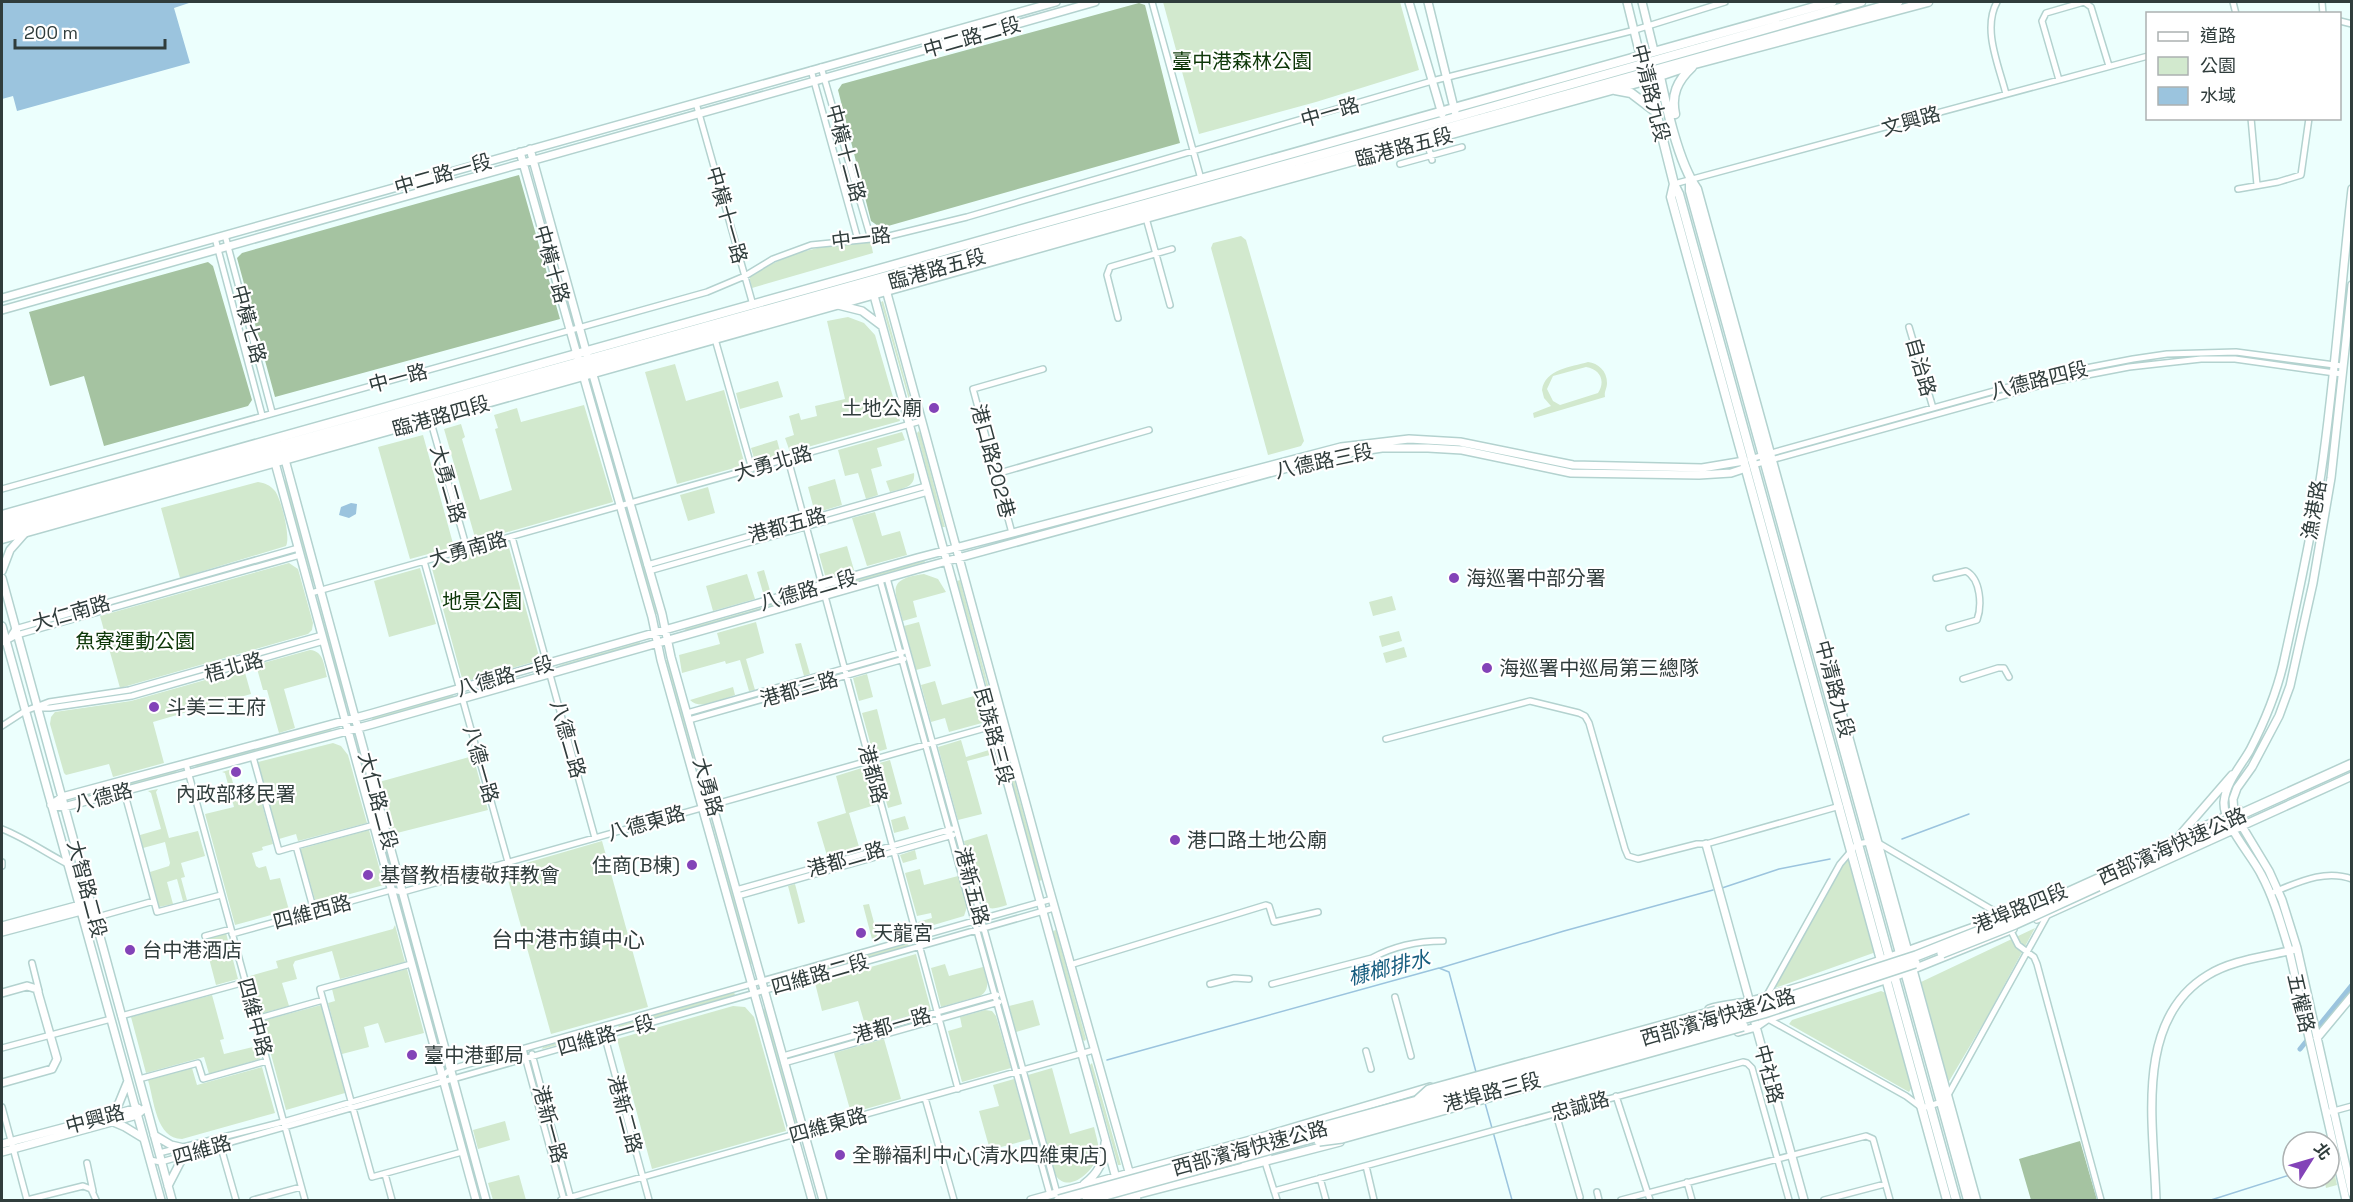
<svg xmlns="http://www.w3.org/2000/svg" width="2353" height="1202" font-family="'Space Grotesk','Noto Sans TC',sans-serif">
	<rect width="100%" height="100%" fill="#ecfffd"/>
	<path fill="#d2e9ce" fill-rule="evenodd" d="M1163,2H1400L1419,70L1316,102L1199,134Z
		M1241,236L1246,240L1304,441L1301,446L1268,455L1211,248L1213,243Z
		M867,242L871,243L873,253L752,288L749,276C791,252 818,245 867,242Z
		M883,301L914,412L913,414L881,302Z
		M848,317L864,323L875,335L900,421L790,452L785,438L794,435L789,416L799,413L801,420L817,416L815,406L845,399L827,321Z
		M1588,362C1598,363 1607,371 1607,383C1607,389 1604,391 1605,397L1534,418L1533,413L1551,406L1544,398L1542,390C1545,369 1571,367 1588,362ZM1586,367C1600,369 1606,381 1598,393L1560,405L1553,401L1547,389L1553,376Z
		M675,364L686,401L724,390L745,465L677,484L645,372Z
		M778,381L783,397L740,409L736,393Z
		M594,392L623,494L622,496L592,393Z
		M584,405L613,502L476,541L444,429L461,424L465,437L462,439L480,500L512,490L495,429L498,428L494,415L517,408L521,422Z
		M919,431L921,436L945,527H942L917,433Z
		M902,432L905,440L877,448L882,466L871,469L878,495L866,499L858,473L845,476L838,450Z
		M423,435L454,547L410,559L378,447Z
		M777,440L781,455L755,462L751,448Z
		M914,473C916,488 901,489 890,492L886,481Z
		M835,479L842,505L815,513L808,487Z
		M286,480L314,582L313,583L284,481Z
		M258,482C265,483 270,485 275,491C281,499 291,537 286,546L180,578L161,508Z
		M708,487L715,513L688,521L680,495Z
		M875,512L882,536L900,531L907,555L867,566L852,518Z
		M628,513L629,514L657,614H655L627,515Z
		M796,525V527L660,564Z
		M508,544L540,660L463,682L431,565Z
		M847,546L854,570L826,579L819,554Z
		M288,556L31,629L30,628L288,554Z
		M924,560L925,562L833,589V587Z
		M289,563L298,569L313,623L312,630L308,634L120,688L100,616Z
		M420,568L436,624L389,637L374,581Z
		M764,570L771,594L764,596L757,572Z
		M747,574L755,599L713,611L706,586Z
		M924,574L938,579L946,592L913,601L917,617L903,621C895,591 885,579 924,574Z
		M960,580L995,711L994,713L957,581Z
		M814,593V595L686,632L685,629Z
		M1392,596L1396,610L1373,616L1369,602Z
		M318,601L347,702L345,703L317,602Z
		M756,622L764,653L746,659L755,690L749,691L740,660L726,664L725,661L682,673L679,655L720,644L717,633Z
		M919,622L931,666L916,670L904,626Z
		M1399,631L1402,641L1382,647L1379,636Z
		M312,641L174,682L173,681L181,678Z
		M640,642V645L559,666L560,665Z
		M801,643L810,674L804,676L795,644Z
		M1404,647L1407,657L1386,663L1383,653Z
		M310,650C324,651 324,666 327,677L284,689L295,728L279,733L267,690H263L256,665Z
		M666,660H668L705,798L704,797Z
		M244,669L251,694L237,698L241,715L233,717L228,700L153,722L164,763L113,777L109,764L66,775L64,773L50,724L51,717L55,712L131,701Z
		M836,674V675L698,713L699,712Z
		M867,674L873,697L859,701L853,678Z
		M935,681L942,705L974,696L982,723L949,732L945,718L931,722L921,685Z
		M733,687L735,695C722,699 700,711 690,700Z
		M453,695L454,697L373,720L372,718Z
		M877,709L887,749L873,753L862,713Z
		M331,729L332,731L195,767L196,765Z
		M1001,735L1002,736L1042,880L1039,881L999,737Z
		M961,740L966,757L989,750L990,755L967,761L982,814L958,820L938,747Z
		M333,743L341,746L348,755L367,823L298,841L296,834L279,839L258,762Z
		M359,747L396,883L395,884L357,748Z
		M473,756L488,810L393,834L379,782Z
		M890,760L902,804L888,808L876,764Z
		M865,767L875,805L849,813L860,850L828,859L817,822L846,813L836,776Z
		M232,769L230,772L237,798L259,793L273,844L262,847L263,850L252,853L256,866L259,868L266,866L270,880L280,878L289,910L235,925L205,814L234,807L225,773L222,772Z
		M176,770L177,773L85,797V795Z
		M158,789L156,792L169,838L198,831L205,856L181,863L185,877L181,878L187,900L183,901L177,879L167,882L173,904L159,907L150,872L169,866L170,863L165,842L143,848L140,835L161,829L151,793L148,791Z
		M710,815L711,816L752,964L750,965Z
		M905,816L909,829L894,833L891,820Z
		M369,830L384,885L316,903L300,849Z
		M987,834L1007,905C997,908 988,912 981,902L964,841Z
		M602,841L648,1007L551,1034L505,869Z
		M915,850L917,859L903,863L900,855Z
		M884,851L749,890H748V889Z
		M1849,854L1876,952L1775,988Z
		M920,869L924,885L958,876L967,907L964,916L920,929L918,922L932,918L931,913L917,916L905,873Z
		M795,884L805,922L798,924L788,886Z
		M400,902L442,1052L440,1053L399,903Z
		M869,904L879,941L873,943L863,905Z
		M395,925L405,962L340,979L332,951L295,961L293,965L297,979L282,983L289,1006L260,1014L250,976L278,968L276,961L393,929Z
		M2035,928L1987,1017L1948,1083L1921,982Z
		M1056,930L1086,1039L1085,1041L1083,1040L1053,931Z
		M226,933L238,979L216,985L204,939Z
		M907,943L909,946L781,982L780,979Z
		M916,954L931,1010L866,1028L858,1001L822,1011L815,983Z
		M945,964L949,976L983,967C986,977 992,989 980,996L941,1007L931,968Z
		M407,969L424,1033L385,1043L378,1023L364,1027L369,1047L342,1054L328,1003L335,1001L332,989Z
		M1881,991L1886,993L1912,1087L1909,1092L1789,1024L1792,1020Z
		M734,992L735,995L619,1028L618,1025Z
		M212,995L224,1039L220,1040L224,1054L257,1046L260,1059L209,1074L204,1057L146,1073L131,1017Z
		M1033,1000L1040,1025L1016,1032L1009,1006Z
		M321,1005L345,1093L286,1110L262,1021Z
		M733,1006L745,1007L754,1017L786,1131L652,1169L617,1039Z
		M765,1009L797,1124L796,1125L763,1010Z
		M985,1010L992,1011L996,1016L1011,1068L962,1082L948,1031L962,1027L960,1017Z
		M929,1018V1019L794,1056Z
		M586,1034L587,1037L542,1049L543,1047Z
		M884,1039L901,1099L851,1113L834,1053Z
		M1092,1063L1121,1165H1118L1090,1065Z
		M262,1067L275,1113L182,1139C156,1139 154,1100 148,1080L192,1068L197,1085Z
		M1052,1068L1070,1134L1094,1127C1096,1137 1100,1146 1098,1155C1094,1171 1069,1194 1056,1176L1028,1075Z
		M532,1071H533L565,1190L564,1189Z
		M1022,1078L1051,1181H1050L1021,1079Z
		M1014,1079L1031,1139L990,1150L979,1111L999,1106L993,1085Z
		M454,1098L482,1200H480L452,1099Z
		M505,1121L510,1140L478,1149L473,1130Z
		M2332,1162L2337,1185L2326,1188L2324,1178H2329V1163Z
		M519,1175L526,1200H493L488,1183Z"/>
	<path fill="#a5c3a1" d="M1139,3L1145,5L1180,143L881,228L871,221L838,90L842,84Z
		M519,175L560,319L275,397L237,258L242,253Z
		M208,262L213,266L252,400L248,406L104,446L84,376L50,386L29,312Z
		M2080,1141L2097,1200H2031L2019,1159Z"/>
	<path fill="#9bc4de" d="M2,2H188L189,3L174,8L190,63L17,111L13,96L2,99Z
		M351,503L357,504L356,514L349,518L339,515L341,507Z"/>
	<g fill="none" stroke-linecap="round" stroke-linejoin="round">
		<path stroke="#9bc4de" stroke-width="1.5" d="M1902,839L1969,814
			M1722,888L1779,869L1830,859
			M1440,968L1564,931L1713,890
			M1107,1060L1439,968L1449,972L1476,1072
			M1485,1103L1512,1200
			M2211,1200L2293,1174"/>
		<path stroke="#9bc4de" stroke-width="5" d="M2300,1049L2352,985"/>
		<defs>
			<path id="minor" d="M1152,2L1201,179
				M1997,2C1982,29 1999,66 2006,94
				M2233,2L2236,14
				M2322,2L2323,14
				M2340,21L2352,24
				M821,67L871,239
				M811,70L858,240
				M2059,80L2042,21L2046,13L2084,2L2091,7L2109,66
				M696,103L753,305
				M2251,118L2257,185
				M1426,138L1432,160
				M1400,164L1462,147
				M1674,184L2148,56
				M2238,189L2278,182L2301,175L2309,118
				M1146,218L1170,305
				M225,235L272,412
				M215,238L262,415
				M1118,318L1107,275L1110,267L1172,249
				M1909,327L1933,408
				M715,339L752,469
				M430,419L467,549
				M788,459L958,1089
				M1750,459L2055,374L2133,359L2167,354L2236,352L2342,366
				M1753,465L2056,381L2129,367L2201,359H2235L2342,374
				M996,474L1149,430
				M2,489L707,292L745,276L773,259L811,245L881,238L967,217L1432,81L1635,30L1725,2
				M1012,533L973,389L1043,369
				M512,537L595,838
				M424,561L508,862
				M647,565L926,486
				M649,571L928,492
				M887,578L1057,1193
				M1936,578L1966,571C1981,579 1982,606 1977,620L1949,628
				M880,580L1050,1195
				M311,593L921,421
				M8,640L15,629L298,548
				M2,643L17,635L300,555
				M1963,679L1998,668H2004L2009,677
				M39,708H50L132,696L324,641
				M687,713L903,652
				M689,720L904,659
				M2,726L25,711L49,702L129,690L322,635
				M1386,739L1530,701L1579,713L1585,716L1589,723L1625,849L1628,856L1638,859L1697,844H1706L1840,806
				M253,757L279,851L296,846L314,911
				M186,764L305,1200
				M124,791L154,901
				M2,829C30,840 54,859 82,871
				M296,846L374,825
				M2,862V866
				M736,890L952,829
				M2274,892C2299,882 2325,869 2352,879
				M738,896L953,835
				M94,918L154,901L157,912L221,895
				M2009,927L2018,945L2034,957L2037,964L2101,1200
				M232,934L391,890L403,892L1003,723
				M205,936L231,929
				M32,963L39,991
				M411,964L320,989L372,1177L462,1152
				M1070,965L1266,905L1269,906L1274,922L1318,912
				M1210,984L1234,978L1249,979
				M1272,984L1372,958C1394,946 1418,941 1443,941
				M1395,997L1411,1056
				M1766,997L1840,864L1857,844L1875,841L2006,918
				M121,1016L245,982
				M256,1019L323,1000
				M1770,1020L1906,1096L1922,1108L1942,1102
				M604,1034L649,1200
				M2,1048L111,1019
				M523,1049L564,1200
				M1366,1051L1371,1069
				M532,1054L571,1199
				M783,1056L997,995
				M784,1063L999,1002
				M139,1079L198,1063L203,1079L267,1061
				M1948,1095L2048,914
				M1616,1096L1650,1200
				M925,1098L954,1200
				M2,1107L27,1200
				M2330,1112L2352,1106
				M1556,1114L1580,1197
				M220,1144L236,1200
				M159,1153L283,1122L442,1076L451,1069L1052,899
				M150,1160L161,1162L1054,908
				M1265,1162L1277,1200
				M87,1163L93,1191
				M1366,1166L1374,1200
				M385,1174L392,1200
				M1320,1178L1326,1200
				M1687,1182L1692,1200
				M1274,1191L1743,1062L1747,1063L1752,1068L1789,1200
				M1597,1192L1599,1200
				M27,1200L83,1186L91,1189L96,1200
				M253,1200L301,1187
				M561,1200L1094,1050
				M1621,1200L1866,1136L1873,1139L1890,1200
				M1824,1200L1885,1184"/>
			<path id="tertiary" d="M1409,2L1442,114
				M1428,2L1455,112
				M1627,2L1640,55
				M1642,2L1654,51
				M530,149L587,355
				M520,152L578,358
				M2352,285L2331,478L2313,583L2290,686L2279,716L2252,767L2237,788L2233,799L2234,813L2269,871L2282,900L2297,948L2352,1193
				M885,286L1047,881L1137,1200
				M873,292L1122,1200
				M2,298L1056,2
				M838,305L862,311L882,326
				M2,310L1095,2
				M591,368L662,614L671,657L823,1200
				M582,371L652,617L661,660L812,1200
				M284,456L486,1200
				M274,459L476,1200
				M2,571L10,550L25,533
				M2,578L172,1200
				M2,626L161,1200
				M51,805L64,807L373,724L918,569L1335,455L1382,448H1428L1462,450L1571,473L1699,475L1731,473L1746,468
				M51,805L62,797L370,714L917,558L1341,447L1409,439L1460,442L1573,465L1702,468L1744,461
				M2180,835L2232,775
				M2168,843L2239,810
				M1706,844L1750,1003
				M2037,919L2352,776
				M2,926L80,905
				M2,932L81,911L84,913
				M2,993L27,986L37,989L57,1059L52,1069L2,1083
				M1709,1009C1725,1004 1742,1004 1758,999C1846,974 1932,942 2018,911
				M1762,1021L1894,977L2013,929
				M1755,1023L1804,1200
				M1738,1032L1756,1027L1766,1020
				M2317,1038L2352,996
				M109,1115L119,1103L128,1081
				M111,1121L125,1127L143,1138
				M154,1135L171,1145L184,1148
				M2,1144L138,1108
				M2,1152L137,1115L146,1107
				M1245,1163L1268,1154
				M1084,1184C1099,1173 1104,1161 1105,1143
				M168,1186L184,1155
				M1031,1200L1258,1138L1430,1087
				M1116,1200L1340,1142
				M2156,1200C2154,1127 2133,1020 2208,975C2232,960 2265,957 2292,950
				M2346,1200L2289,950C2281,924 2274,898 2261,874C2251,854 2223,825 2224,802C2226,782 2241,766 2250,750C2264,723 2276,694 2283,665C2297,602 2311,538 2321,474C2335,379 2341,284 2352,189"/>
			<path id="primary" d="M1659,72C1666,105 1678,162 1697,189L1976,1200
				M1647,76L1674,184L1679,194L1956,1200
				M1615,90L1631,93L1656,112
				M1675,114C1671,95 1677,81 1692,67
				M1690,179V191L1968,1200
				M1674,184L1671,197L1947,1200
				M2,515L1832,2
				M2,523L1456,117L1861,2
				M2,531L1898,2
				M2,539L1146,218L1648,80L1695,64L1928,2"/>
		</defs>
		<use href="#minor" stroke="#b3d2cf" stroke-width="8"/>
		<use href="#tertiary" stroke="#b3d2cf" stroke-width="10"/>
		<use href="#primary" stroke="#b3d2cf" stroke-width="11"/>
		<use href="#minor" stroke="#fff" stroke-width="5"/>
		<use href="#tertiary" stroke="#fff" stroke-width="7"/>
		<use href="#primary" stroke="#fff" stroke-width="8"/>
		<defs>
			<path id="trunk-bridge" d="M1942,953L2015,924L2098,886
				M1418,1100L1429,1090L1716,1011
				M1319,1141L1342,1138L1743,1026
				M1059,1200L1762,1006L1916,956L2012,918L2352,764
				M1087,1200L1764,1013L1915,963"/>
		</defs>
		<use href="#trunk-bridge" stroke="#b3d2cf" stroke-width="12" stroke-linecap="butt"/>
		<use href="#trunk-bridge" stroke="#fff" stroke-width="9"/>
	</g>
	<g fill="#8343b8" stroke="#fff" stroke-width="2">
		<circle cx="934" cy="408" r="6"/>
		<circle cx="1454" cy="578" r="6"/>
		<circle cx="1487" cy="668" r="6"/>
		<circle cx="154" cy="707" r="6"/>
		<circle cx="236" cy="772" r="6"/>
		<circle cx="1175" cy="840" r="6"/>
		<circle cx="692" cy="865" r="6"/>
		<circle cx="368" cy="875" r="6"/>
		<circle cx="861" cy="933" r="6"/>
		<circle cx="130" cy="950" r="6"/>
		<circle cx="412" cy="1055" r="6"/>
		<circle cx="840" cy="1155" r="6"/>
	</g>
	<g text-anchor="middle" stroke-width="4.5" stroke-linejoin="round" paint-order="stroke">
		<g font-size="20" fill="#303d3c" stroke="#fff">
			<text transform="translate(972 37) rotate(-16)" y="7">中二路二段</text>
			<text transform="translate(1651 93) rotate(76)" y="7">中清路九段</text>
			<text transform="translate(1330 112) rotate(-16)" y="7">中一路</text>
			<text transform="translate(1911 121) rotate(-16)" y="7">文興路</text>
			<text transform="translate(1404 147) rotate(-15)" y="7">臨港路五段</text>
			<text transform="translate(846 153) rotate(75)" y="7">中橫十二路</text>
			<text transform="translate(443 174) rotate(-16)" y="7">中二路一段</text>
			<text transform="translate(727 215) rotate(74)" y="7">中橫十一路</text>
			<text transform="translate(861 238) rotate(-7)" y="7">中一路</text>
			<text transform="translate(552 264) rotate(74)" y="7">中橫十路</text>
			<text transform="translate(937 269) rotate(-16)" y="7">臨港路五段</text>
			<text transform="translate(249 324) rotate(75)" y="7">中橫七路</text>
			<text transform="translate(1921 367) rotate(74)" y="7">自治路</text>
			<text transform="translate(398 378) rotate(-15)" y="7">中一路</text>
			<text transform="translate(2039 380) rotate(-14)" y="7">八德路四段</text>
			<text transform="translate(441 416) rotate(-16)" y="7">臨港路四段</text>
			<text transform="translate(993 461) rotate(75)" y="7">港口路202巷</text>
			<text transform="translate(1324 461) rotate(-12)" y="7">八德路三段</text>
			<text transform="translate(773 463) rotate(-16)" y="7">大勇北路</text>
			<text transform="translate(448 484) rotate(74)" y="7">大勇二路</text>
			<text transform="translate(2314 510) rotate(-80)" y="7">漁港路</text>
			<text transform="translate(787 525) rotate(-16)" y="7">港都五路</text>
			<text transform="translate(468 549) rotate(-16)" y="7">大勇南路</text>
			<text transform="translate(808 590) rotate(-16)" y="7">八德路二段</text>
			<text transform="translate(71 613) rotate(-16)" y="7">大仁南路</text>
			<text transform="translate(234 667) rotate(-16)" y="7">梧北路</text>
			<text transform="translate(505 676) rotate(-16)" y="7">八德路一段</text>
			<text transform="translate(799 689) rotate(-16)" y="7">港都三路</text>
			<text transform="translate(1835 689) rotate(75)" y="7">中清路九段</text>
			<text transform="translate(994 736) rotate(75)" y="7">民族路三段</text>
			<text transform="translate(568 739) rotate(74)" y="7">八德二路</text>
			<text transform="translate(481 764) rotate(74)" y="7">八德一路</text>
			<text transform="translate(873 774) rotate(75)" y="7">港都路</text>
			<text transform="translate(708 787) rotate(74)" y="7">大勇路</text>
			<text transform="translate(103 797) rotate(-15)" y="7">八德路</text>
			<text transform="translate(378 801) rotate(75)" y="7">大仁路二段</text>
			<text transform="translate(646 823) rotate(-16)" y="7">八德東路</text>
			<text transform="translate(2172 846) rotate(-24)" y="7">西部濱海快速公路</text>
			<text transform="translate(846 859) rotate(-16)" y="7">港都二路</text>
			<text transform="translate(972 886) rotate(75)" y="7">港新五路</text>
			<text transform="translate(87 889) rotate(75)" y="7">大智路二段</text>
			<text transform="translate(2020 908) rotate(-22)" y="7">港埠路四段</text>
			<text transform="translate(312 912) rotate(-15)" y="7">四維西路</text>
			<text transform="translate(820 974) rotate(-16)" y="7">四維路二段</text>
			<text transform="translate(2301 1003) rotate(77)" y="7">五權路</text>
			<text transform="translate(255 1017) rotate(75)" y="7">四維中路</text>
			<text transform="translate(1718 1017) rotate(-16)" y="7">西部濱海快速公路</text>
			<text transform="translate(892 1025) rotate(-16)" y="7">港都一路</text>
			<text transform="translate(606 1035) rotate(-16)" y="7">四維路一段</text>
			<text transform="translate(1769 1074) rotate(75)" y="7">中社路</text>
			<text transform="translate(1492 1092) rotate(-15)" y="7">港埠路三段</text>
			<text transform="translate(1580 1106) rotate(-16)" y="7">忠誠路</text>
			<text transform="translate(625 1114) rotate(75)" y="7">港新二路</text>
			<text transform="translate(95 1119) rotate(-15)" y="7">中興路</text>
			<text transform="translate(550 1124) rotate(75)" y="7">港新一路</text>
			<text transform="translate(828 1125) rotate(-16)" y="7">四維東路</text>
			<text transform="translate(1250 1148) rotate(-15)" y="7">西部濱海快速公路</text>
			<text transform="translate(202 1150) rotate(-16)" y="7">四維路</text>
		</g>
		<g font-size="20" fill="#0d3708" stroke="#fff">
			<text x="1242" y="68">臺中港森林公園</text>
			<text x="482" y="608">地景公園</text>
			<text x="135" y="648">魚寮運動公園</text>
		</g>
		<g font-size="20" fill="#303d3c" stroke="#fff" text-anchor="start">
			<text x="922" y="415" text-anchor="end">土地公廟</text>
			<text x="1466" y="585">海巡署中部分署</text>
			<text x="1499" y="675">海巡署中巡局第三總隊</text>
			<text x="166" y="714">斗美三王府</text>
			<text x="236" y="801" text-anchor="middle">內政部移民署</text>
			<text x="1187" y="847">港口路土地公廟</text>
			<text x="680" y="872" text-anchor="end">住商(B棟)</text>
			<text x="380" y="882">基督教梧棲敬拜教會</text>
			<text x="873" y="940">天龍宮</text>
			<text x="142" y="957">台中港酒店</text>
			<text x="424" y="1062">臺中港郵局</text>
			<text x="852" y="1162">全聯福利中心(清水四維東店)</text>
		</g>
		<g font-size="21" font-style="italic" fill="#165d7f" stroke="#fff">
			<text transform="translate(1389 968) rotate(-14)" y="7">槺榔排水</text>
		</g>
		<g font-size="22" fill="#303d3c" stroke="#fff">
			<text x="568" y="947">台中港市鎮中心</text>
		</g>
	</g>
	<rect width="2353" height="1202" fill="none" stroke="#303d3c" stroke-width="6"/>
	<rect x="2146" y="12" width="195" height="108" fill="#ffffff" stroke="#acb1b1" stroke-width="1.5"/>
	<rect x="2158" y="32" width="30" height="9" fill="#ffffff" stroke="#acb1b1" stroke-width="1.5"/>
	<text x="2200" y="42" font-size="18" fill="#303d3c">道路</text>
	<rect x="2158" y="57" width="30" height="18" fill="#d2e9ce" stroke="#acb1b1" stroke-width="1.5"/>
	<text x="2200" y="72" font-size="18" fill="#303d3c">公園</text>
	<rect x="2158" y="87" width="30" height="18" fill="#9bc4de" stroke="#acb1b1" stroke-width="1.5"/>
	<text x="2200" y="102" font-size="18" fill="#303d3c">水域</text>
	<g transform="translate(2311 1160) rotate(53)"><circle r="28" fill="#ffffff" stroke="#acb1b1" stroke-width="1.5"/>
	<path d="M0-4.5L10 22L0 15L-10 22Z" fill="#8343b8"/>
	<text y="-9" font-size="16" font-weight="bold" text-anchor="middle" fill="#303d3c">北</text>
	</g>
	<path d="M15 39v9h150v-9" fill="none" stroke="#303d3c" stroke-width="3"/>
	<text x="24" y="39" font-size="18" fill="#303d3c" stroke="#ffffff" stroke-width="4.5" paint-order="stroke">200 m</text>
</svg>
